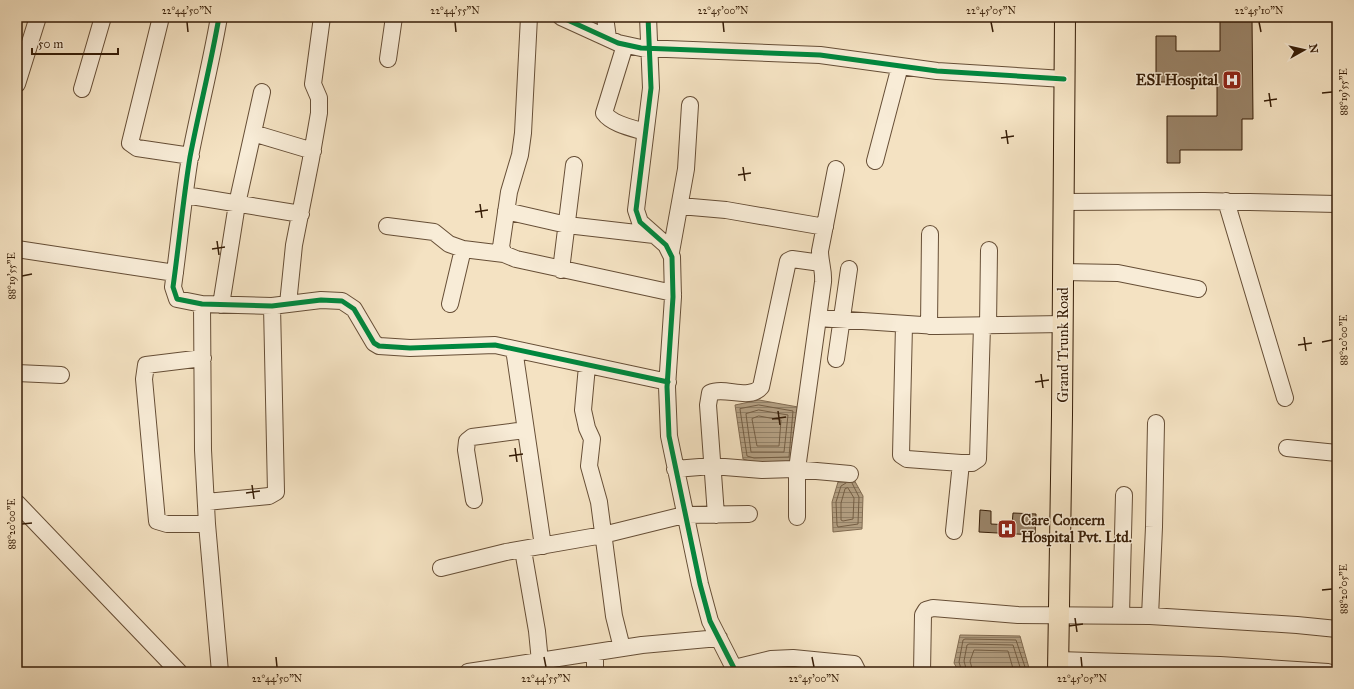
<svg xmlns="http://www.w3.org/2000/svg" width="1354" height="689" font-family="'IM FELL Great Primer',serif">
	<defs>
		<pattern id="water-rules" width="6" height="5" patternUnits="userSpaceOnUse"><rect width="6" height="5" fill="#b39f82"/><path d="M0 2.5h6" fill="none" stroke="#928168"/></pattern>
	</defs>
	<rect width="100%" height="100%" fill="#f4e2c2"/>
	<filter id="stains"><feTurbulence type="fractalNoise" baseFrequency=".005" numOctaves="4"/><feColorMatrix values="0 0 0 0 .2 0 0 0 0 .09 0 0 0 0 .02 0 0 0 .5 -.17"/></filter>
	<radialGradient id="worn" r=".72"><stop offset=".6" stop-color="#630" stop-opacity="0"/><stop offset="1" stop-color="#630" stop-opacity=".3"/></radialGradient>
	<path fill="url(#water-rules)" stroke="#816b51" d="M759,400L798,407L793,461L753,462L743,459L735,405Z
		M852,476L863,496L862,529L833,532L832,502L838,482Z
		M960,635L1020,636L1029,668L1028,672H959L954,663Z"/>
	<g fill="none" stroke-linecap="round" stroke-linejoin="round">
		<path stroke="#745e44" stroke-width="1" d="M759,405L793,411L789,457L754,458L747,456L740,409Z
			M759,410L788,415L784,452H751L746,414Z
			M759,416L781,420L779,446H757L752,419Z
			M846,483L841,486L836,502L837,525L838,527L858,524L859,497L852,483
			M848,488L854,498L853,519L843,521L841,520V503L845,489Z
			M962,672L959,662L963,640L965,639L1016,640L1025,667V672
			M967,672L964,661L967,645L969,644L1013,645L1020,667V672
			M973,672L970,661L974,650L1008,651L1014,672"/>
	</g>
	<path fill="#998368" stroke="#361d07" d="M1220,17L1252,18L1253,119H1242V150H1180V163H1167V116H1217V82H1156V36H1176V51H1220Z
		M980,510L991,511V524L1012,525L1013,513L1036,514L1035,535L979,532Z"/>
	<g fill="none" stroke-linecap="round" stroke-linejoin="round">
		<defs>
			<path id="minor" d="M161,17L130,143L137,148L191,156
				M219,17C211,64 199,110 190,157C183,200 179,244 173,287L177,299L202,304L272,306L321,300L342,301L354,309L374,343L379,346L410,348L495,345L668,382
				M529,17L523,133L520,155L509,192L501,247L504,254L516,259L673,293
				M561,17L618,43L641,48L820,55L937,71L1064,79
				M605,17L608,38
				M648,17L651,88L636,210L640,222L666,245L672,257L673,297L667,387L669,436L700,584L710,621L736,672
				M625,45L604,113C612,124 632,128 645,132
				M388,59L394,17
				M17,84L38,17
				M82,89L103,17
				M253,133L313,151
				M875,161L900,66
				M185,195L301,214
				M1226,201L1285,398
				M1064,202L1204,201L1337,204
				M680,206L726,210L825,227
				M506,211L567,225L654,235
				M387,226L434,232L449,244L463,249
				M17,249L175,273
				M671,252L686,169L690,105
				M561,270L574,165
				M1063,272L1118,273L1198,289
				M202,304L203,450L207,524L220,672
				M288,304L294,245L311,159L319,113V98L313,84L322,17
				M450,304L463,249L504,254
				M221,305L237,204L262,92
				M818,318L937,326L1063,324
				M904,325L901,455L907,459L961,463L954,531
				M929,326L930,234
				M988,326L989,250
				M514,349L543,546
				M203,358L146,365L144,379L157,521L167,524H207
				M836,359L849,269
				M587,366L583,410L587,428L592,439L589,466L599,502L614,616L622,648
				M17,373L61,375
				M1287,448L1337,453
				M961,463H972L978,459L982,326
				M675,469L712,466L762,470L794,469L850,474
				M474,500L466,450L467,441L472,437L525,430
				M206,502L269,496L276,492L272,306
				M17,503L179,672
				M716,515L708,405L710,393C725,386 749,401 761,387L788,261L792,259L821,263
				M797,517V469L823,282C824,271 820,262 820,251L836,169
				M523,550L537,631L541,672
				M441,568L506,552L603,535L684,515L749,514
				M1121,615L1124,495
				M1150,616L1154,527L1156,423
				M1058,660L1220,665L1328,672
				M734,668L771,659L793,658L854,664L858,672
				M468,672L642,645L719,638
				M595,672V653
				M922,672L923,615L926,610L933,608L1018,615L1150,616L1297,625L1337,629"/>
			<path id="major" d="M1058,672L1062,415L1065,17"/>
		</defs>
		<use href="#minor" stroke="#664e36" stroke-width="18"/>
		<use href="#major" stroke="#361d07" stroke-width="22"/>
		<use href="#minor" stroke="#f8ecd7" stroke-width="16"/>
		<use href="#major" stroke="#f4e2c2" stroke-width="20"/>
		<defs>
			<path id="cycleway" d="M219,17C211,64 199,110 190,157C183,200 179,244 173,287L177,299L202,304L272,306L321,300L342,301L354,309L374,343L379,346L410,348L495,345L668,382
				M561,17L618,43L641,48L820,55L937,71L1064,79
				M648,17L651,88L636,210L640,222L666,245L672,257L673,297L667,387L669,436L700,584L710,621L736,672"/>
		</defs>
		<use href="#cycleway" stroke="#f8ecd7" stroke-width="8"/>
		<use href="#cycleway" stroke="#00873e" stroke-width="5"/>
	</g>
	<path fill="none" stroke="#361d07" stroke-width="1.5" d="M187,22L188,32M455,22L456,32M723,22L724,32M991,22L993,32M1259,22L1261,32M1269,93L1271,107M1322,93L1332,92M1264,101L1277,99M1006,130L1008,144M1001,138L1014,136M743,167L745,181M738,175L751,173M480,204L482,218M475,212L488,210M217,241L219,255M212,249L225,247M22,276L32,274M1304,337L1306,351M1322,342L1332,340M1298,345L1312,343M1041,374L1043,388M1035,382L1049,380M778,411L780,425M772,419L786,417M515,448L517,462M509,456L523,454M252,485L254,499M246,493L260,491M22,524L32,523M1322,590L1332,589M1075,618L1077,632M1069,626L1083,624M276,657L277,667M544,657L546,667M812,657L814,667M1081,657L1082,667"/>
	<defs>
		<symbol id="hospital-square" viewBox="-11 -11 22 22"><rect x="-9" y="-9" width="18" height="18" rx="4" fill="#8f2418" stroke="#f8ecd7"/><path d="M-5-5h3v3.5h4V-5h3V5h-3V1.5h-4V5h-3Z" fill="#fff"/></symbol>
	</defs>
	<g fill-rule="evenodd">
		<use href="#hospital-square" x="1221" y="69" width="22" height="22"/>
		<use href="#hospital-square" x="996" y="518" width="22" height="22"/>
	</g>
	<g text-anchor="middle" stroke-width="3" stroke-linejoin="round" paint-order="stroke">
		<g font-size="15" font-weight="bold" fill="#361d07" stroke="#f8ecd7" text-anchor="end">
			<text x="1218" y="85">ESI Hospital</text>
			<text x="1021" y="525" text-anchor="start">Care Concern<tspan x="1021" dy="17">Hospital Pvt. Ltd.</tspan></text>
		</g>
		<g font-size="15" fill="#361d07" stroke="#f8ecd7">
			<text transform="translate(1063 345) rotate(-90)" y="5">Grand Trunk Road</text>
		</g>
	</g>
	<rect width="1354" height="689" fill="none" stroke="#f4e2c2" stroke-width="44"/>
	<g transform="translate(1304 50) rotate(82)" stroke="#f8ecd7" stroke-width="3" paint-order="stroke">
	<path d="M0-3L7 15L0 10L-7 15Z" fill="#361d07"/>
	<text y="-6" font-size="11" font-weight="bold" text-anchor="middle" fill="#361d07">N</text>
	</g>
	<path d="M32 48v6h86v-6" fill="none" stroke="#361d07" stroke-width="2"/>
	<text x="38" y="48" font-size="12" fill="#361d07" stroke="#f8ecd7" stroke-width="3" paint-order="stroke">50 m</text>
	<rect x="22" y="22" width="1310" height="645" fill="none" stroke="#361d07" stroke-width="1.5"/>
	<g font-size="10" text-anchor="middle" fill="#361d07">
		<text x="187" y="14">22°44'50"N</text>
		<text x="455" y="14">22°44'55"N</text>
		<text x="723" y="14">22°45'00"N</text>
		<text x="991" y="14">22°45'05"N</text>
		<text x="1259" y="14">22°45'10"N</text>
		<text transform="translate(1343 92) rotate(-90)" y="4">88°19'55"E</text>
		<text transform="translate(11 276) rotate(-90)" y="4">88°19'55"E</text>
		<text transform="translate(1343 340) rotate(-90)" y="4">88°20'00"E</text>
		<text transform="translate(11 524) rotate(-90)" y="4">88°20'00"E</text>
		<text transform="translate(1343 589) rotate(-90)" y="4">88°20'05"E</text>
		<text x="277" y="682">22°44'50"N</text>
		<text x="546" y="682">22°44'55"N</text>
		<text x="814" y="682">22°45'00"N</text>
		<text x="1082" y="682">22°45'05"N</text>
	</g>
	<rect width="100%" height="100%" filter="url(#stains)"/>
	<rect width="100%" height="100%" fill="url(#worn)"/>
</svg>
